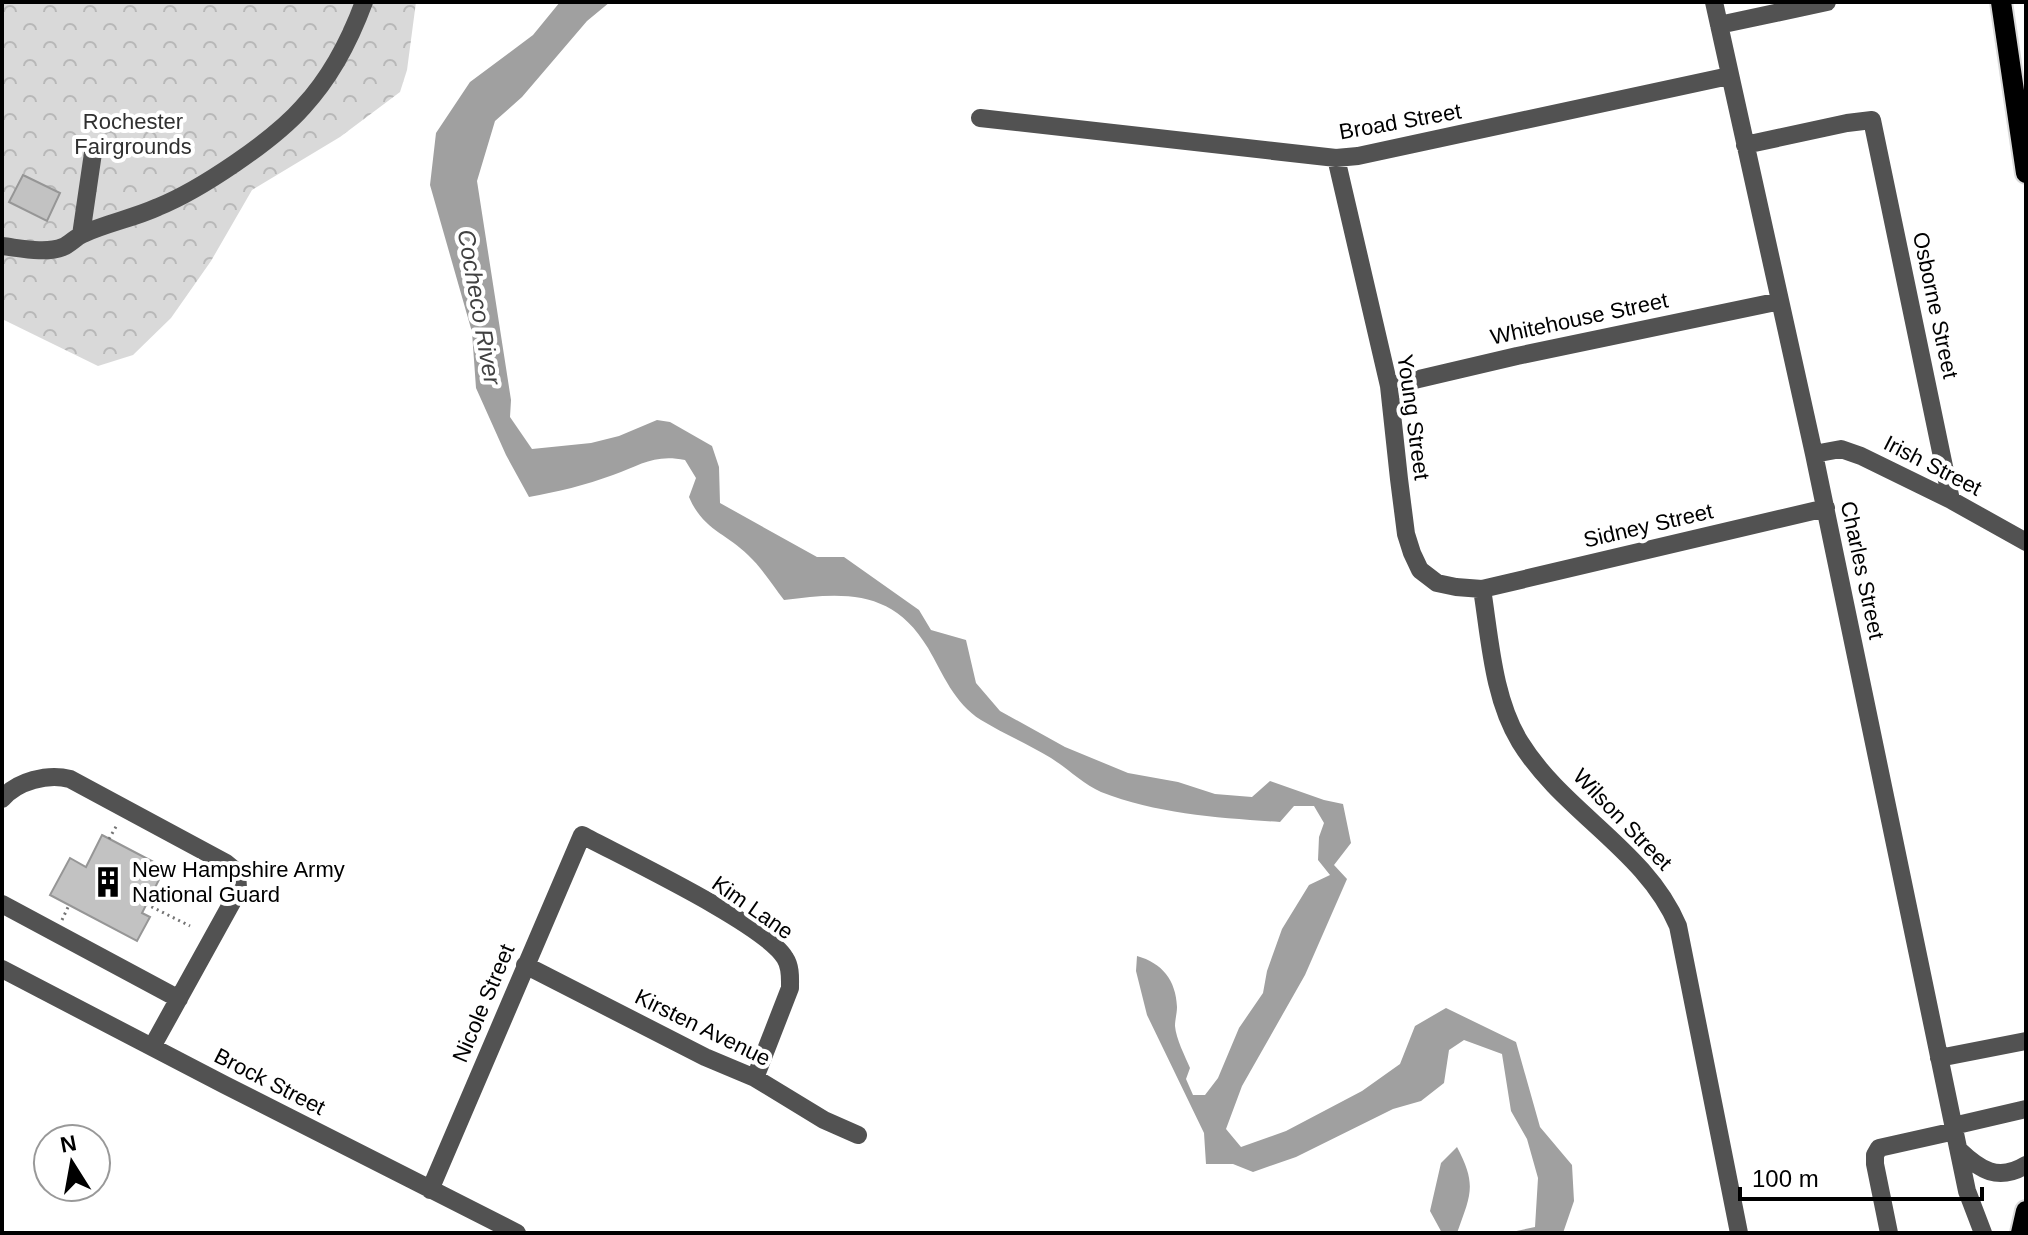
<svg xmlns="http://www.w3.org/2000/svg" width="2028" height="1235" font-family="Arial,sans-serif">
	<defs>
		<pattern id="park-crowns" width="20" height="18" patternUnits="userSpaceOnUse" patternTransform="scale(2)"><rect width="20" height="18" fill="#d9d9d9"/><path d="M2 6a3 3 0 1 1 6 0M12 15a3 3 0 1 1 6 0" fill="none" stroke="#b8b8b8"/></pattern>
	</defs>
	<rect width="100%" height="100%" fill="#fff"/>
	<path fill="url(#park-crowns)" d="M2,2H416L407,70L400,92L340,137L252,190L211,261L171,318L133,355L98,366L2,319Z"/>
	<path fill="#a0a0a0" d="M560,2H610L587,21L522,97L495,121L477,181L511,400L510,417L532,449L591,443L619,436L657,420L670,422L712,446L719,467L720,503L817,557H844L919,610L931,630L966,640L976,683L1000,711L1065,747L1128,773L1178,782L1215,794L1252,797L1270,781L1324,800L1343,804L1351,843L1334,865L1347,879L1305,975L1242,1086L1226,1129L1241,1147L1286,1131L1362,1091L1400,1064L1415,1026L1446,1008L1516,1042L1540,1127L1572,1165L1574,1201L1563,1233H1507L1535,1227L1538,1178L1527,1139L1511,1111L1502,1054L1464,1040L1449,1050L1444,1083L1421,1101L1393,1109L1296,1157L1253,1172L1233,1164H1206L1204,1133L1147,1015L1136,971L1137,956C1162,963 1176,980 1177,1007C1177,1013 1175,1020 1175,1026C1176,1039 1185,1056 1190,1068L1186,1079L1193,1095H1205L1218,1078L1239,1028L1263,993L1267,971L1282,929L1309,885L1330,875L1318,860L1319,837L1324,823L1314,806H1294L1280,822C1219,818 1158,814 1101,792C1083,784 1067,768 1051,758C1028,744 1004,734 981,720C954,703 943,674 928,648C893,589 844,592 784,600C773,586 762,568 748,555C726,533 703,530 689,497L696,478L685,460C654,454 641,465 613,475C586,485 557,492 529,497L506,455L476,388L472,332L430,185L436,133L470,82L533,35Z
		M1457,1147C1477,1185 1471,1194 1457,1233H1442L1430,1211L1441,1163Z"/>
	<path fill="#c2c2c2" stroke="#969696" stroke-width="2" d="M23,175L60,193L47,221L9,202Z
		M102,835L165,868L142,913L150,917L137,941L50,895L70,858L86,867Z"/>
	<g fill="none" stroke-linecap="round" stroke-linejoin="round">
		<defs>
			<path id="major" d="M2001,2L2026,173
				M2021,1233L2026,1211"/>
		</defs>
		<use href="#major" stroke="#dbdbdb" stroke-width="24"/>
		<path stroke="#747474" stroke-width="3" stroke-dasharray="2 4" stroke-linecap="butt" d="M109,839L117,825
			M146,904L190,926
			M62,920L69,905"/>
		<path stroke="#525252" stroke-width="18" d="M1714,2L1814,454L1967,1191L1983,1233
			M1719,25L1827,2
			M980,118L1336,158L1358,156L1729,76
			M1745,145L1847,123L1872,120L1951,500
			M1336,158L1389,386L1399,479L1406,534L1412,553L1420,570L1437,583L1456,587L1482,589L1826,508
			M81,235L93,153
			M2,246C20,248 45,254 63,247C70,244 76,237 83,234C107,223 134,218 158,207C200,190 273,141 303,107C331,77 350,40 364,2
			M1389,386L1517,356L1780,301
			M1814,454L1841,449L1861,456L1951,500L2026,542
			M1482,589C1490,639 1493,698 1520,742C1563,812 1646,850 1678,926L1739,1233
			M2,799C17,781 48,773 70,779L226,863L237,872L238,888L235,897L152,1047
			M2,904L179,999
			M525,965L705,1057L755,1078L824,1120L858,1135
			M2,969L225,1085L517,1233
			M1939,1058L2026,1041
			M1953,1126L2026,1109
			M1959,1150C1980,1170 1998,1182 2026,1165
			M430,1190L582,835C623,857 765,924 785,958C791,967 790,978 790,988L755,1078
			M1889,1233L1875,1164V1155L1879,1148L1955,1131"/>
		<use href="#major" stroke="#000" stroke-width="20"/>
	</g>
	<defs>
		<symbol id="building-bare" viewBox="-9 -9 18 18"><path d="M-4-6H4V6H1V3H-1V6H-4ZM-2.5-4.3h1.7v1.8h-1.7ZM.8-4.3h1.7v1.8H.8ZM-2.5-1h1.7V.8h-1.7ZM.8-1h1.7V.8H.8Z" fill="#000" stroke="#fff" stroke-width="2.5" paint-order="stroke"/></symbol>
	</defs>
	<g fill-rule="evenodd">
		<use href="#building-bare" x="86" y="860" width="44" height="44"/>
	</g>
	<g text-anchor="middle" stroke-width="8" stroke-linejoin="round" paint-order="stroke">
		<g font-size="22" fill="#303030" stroke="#fff">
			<text x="133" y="129">Rochester<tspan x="133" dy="25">Fairgrounds</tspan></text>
		</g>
		<g font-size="22" fill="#000" stroke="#fff">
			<text transform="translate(1400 121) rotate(-10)" y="8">Broad Street</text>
			<text transform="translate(1936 305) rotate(78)" y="8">Osborne Street</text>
			<text transform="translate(1579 318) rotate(-12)" y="8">Whitehouse Street</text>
			<text transform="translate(1414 417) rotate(82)" y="8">Young Street</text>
			<text transform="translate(1933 465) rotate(27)" y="8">Irish Street</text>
			<text transform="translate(1648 525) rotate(-13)" y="8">Sidney Street</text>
			<text transform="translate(1863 570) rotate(78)" y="8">Charles Street</text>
			<text transform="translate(1623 819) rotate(46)" y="8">Wilson Street</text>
			<text transform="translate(753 907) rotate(35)" y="8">Kim Lane</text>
			<text transform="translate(483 1003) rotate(-67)" y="8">Nicole Street</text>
			<text transform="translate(703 1027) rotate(26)" y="8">Kirsten Avenue</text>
			<text transform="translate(270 1081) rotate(27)" y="8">Brock Street</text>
		</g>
		<g font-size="22" fill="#000" stroke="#fff" text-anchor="start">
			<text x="132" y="877">New Hampshire Army<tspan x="132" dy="25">National Guard</tspan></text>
		</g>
		<g font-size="24" font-style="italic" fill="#414141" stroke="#fff">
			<text transform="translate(479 307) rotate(80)" y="8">Cocheco River</text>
		</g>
	</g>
	<rect width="2028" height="1235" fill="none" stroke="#000000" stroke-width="8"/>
	<g transform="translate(72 1163) rotate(349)"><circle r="38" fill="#ffffff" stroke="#999999" stroke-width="2"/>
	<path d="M0-6L14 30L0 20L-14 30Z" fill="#000000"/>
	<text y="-12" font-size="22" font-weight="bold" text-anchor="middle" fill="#000000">N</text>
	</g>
	<path d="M1740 1187v12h242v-12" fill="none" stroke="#000000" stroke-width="4"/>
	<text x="1752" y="1187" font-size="24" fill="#000000" stroke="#ffffff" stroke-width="6" paint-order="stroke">100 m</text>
</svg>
